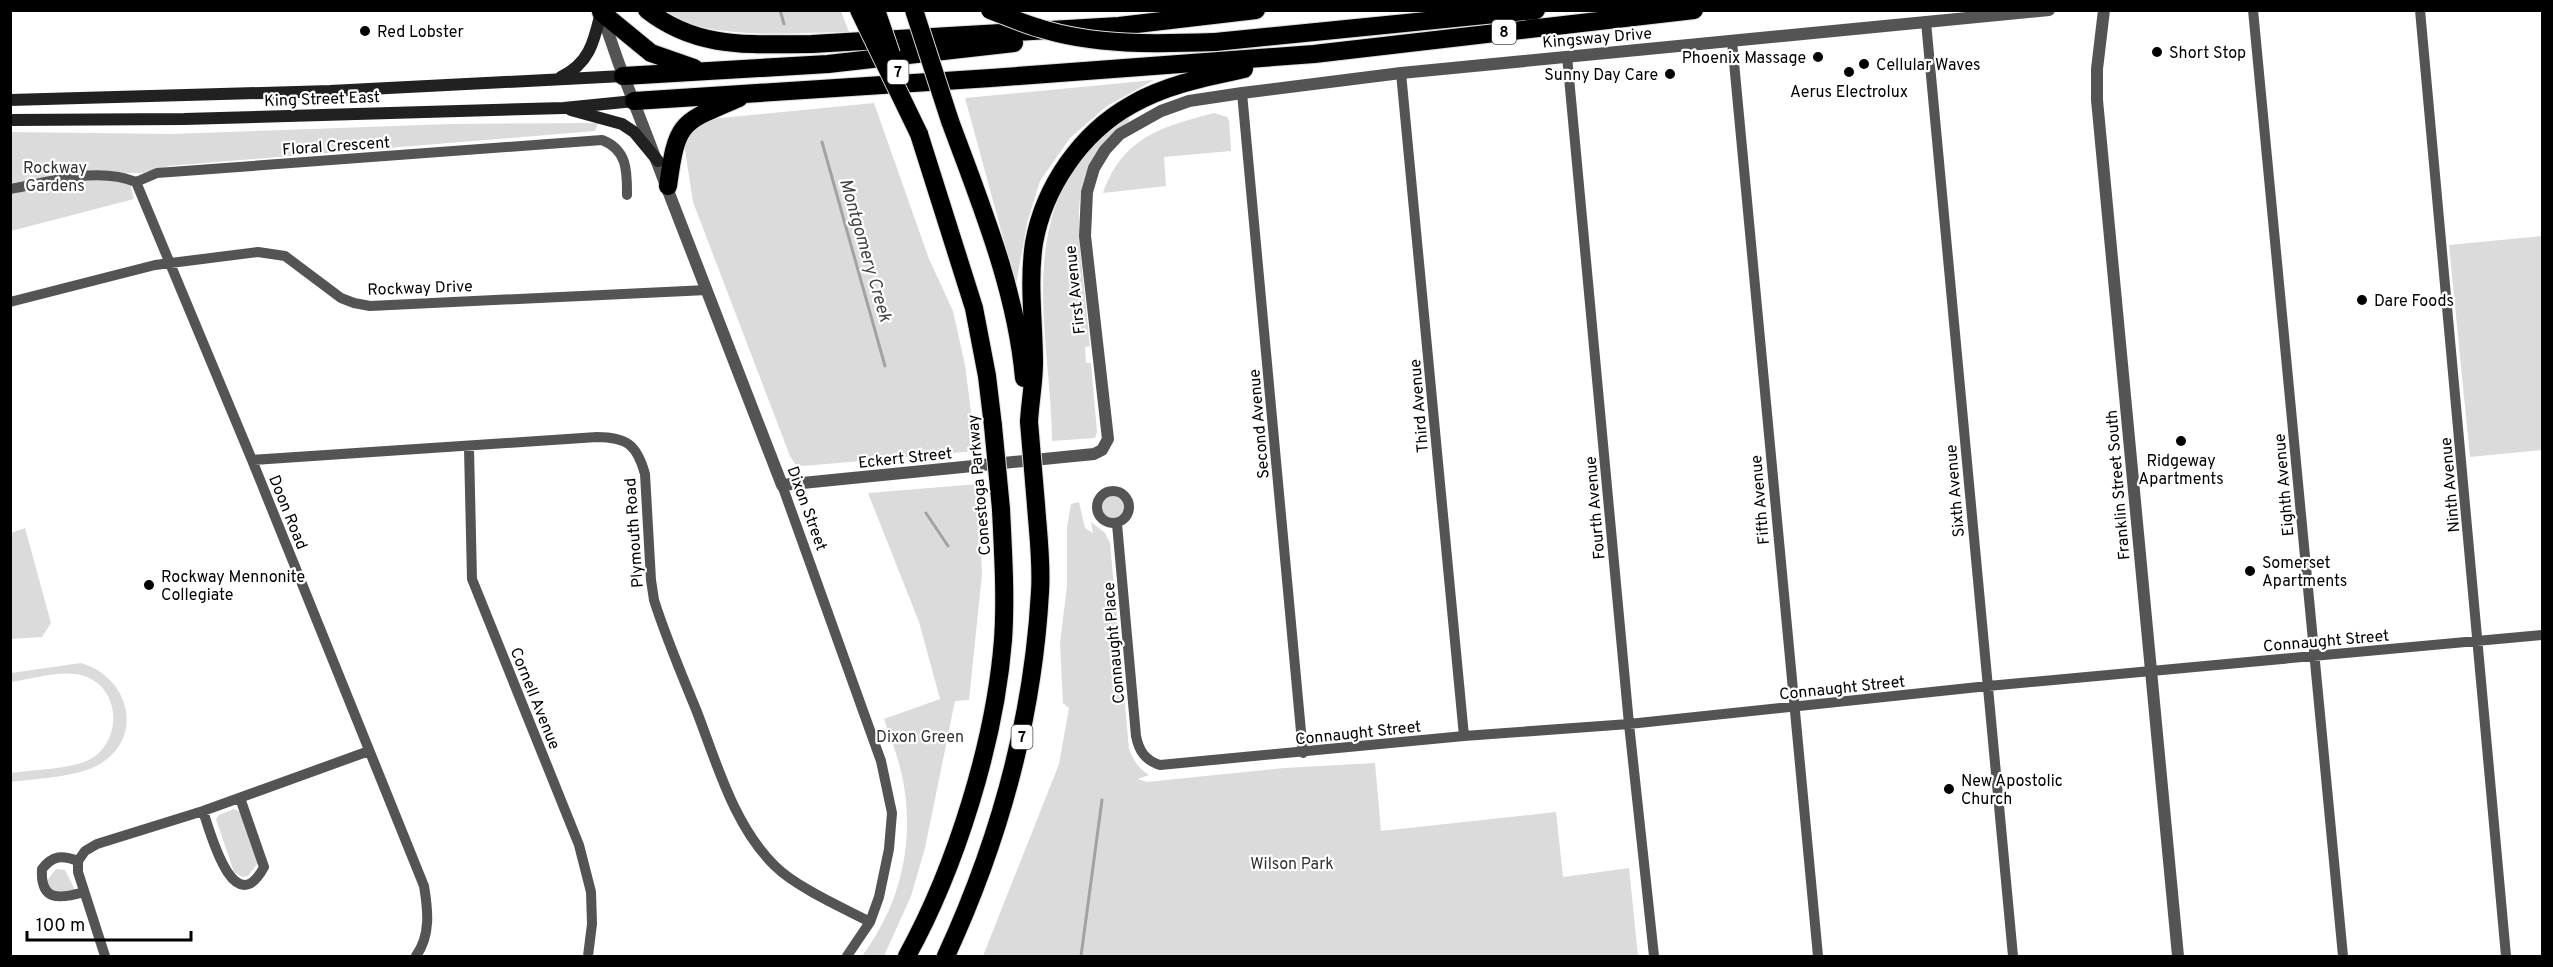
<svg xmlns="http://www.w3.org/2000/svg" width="2553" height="967" font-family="Overpass,sans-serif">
	<rect width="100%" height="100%" fill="#fff"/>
	<path fill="#dbdbdb" d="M665,11H841L849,32C801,32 702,42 665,11Z
		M1154,80L1107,106L1070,138L1040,181L1027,223L1016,285L965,98Z
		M874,103L929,259L953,311L965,365L976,451L803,466L795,464L790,456L693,202L684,144L689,133L697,125L711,119Z
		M1214,113L1227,117L1229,120L1231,151L1164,157L1166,186L1103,193C1123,137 1161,127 1214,113Z
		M1128,117L1129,121C1076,160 1076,199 1081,259C1084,288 1087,317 1090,346L1085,347L1086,363H1091L1097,432L1095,438L1052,441C1051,336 1014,224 1098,139C1107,131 1118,124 1128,117Z
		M598,123L595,131L169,166L143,173H127L134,199L11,231L10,132L171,134L451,124Z
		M2542,236V450L2470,457L2449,245Z
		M978,484L982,574L969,700L955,701L925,848L911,896L884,956H862C903,902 917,833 900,767C896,751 889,735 884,719L940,699L919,622L868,493Z
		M1100 507a13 13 0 1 1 26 0a13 13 0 1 1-26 0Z
		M1079,502L1085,528L1093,533L1091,522L1105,533L1110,543L1129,749C1134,761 1138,768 1149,775L1138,779L1147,782L1284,768L1375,763L1381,831L1556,812L1563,877L1629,868L1638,956H983L1059,764L1069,708L1063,703L1060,643L1067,586V527L1071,504Z
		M25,528L51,623L42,637L11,639V533Z
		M81,663C128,676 146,736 100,764C75,778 39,778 11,782V773C31,770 66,769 84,762C122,748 124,689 84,676C62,669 33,679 11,682V673Z
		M234,809L241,812L258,863L248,876L242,877L234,872L216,819L219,815Z
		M56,869L65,870L74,888L72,894L55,896L46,882Z"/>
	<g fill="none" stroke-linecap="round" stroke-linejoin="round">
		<path stroke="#a2a2a2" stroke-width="3" d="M780,10L784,24
			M822,142L885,366
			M926,513L948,546
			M1081,956L1102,800"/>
		<defs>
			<path id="motorway" d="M647,10C698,50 751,44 812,44L1119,26L1256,10
				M601,12L651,53L694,68
				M1215,42L1536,10
				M623,76L828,64L1014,43
				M634,101L991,78L1314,54L1694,10
				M950,121C981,205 1016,289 1024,378
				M919,134L974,308L987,376L993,426
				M668,186C677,121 680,123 739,98
				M1029,422C1030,402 1034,382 1034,363C1034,323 1028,283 1034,243C1044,187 1081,133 1131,105C1165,85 1206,77 1244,69
				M907,956C956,867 995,742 1003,640C1006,597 1003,552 1001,509
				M946,956C999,841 1033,719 1040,592C1042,563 1038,533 1036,505"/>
		</defs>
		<use href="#motorway" stroke="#dbdbdb" stroke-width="20"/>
		<path stroke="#545454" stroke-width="10" d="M2253,10L2343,956
			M2420,10L2506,956
			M1926,22L2013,956
			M1732,41L1818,956
			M1567,56L1629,724L1654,956
			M1401,73L1464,736
			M1242,93L1303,753
			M136,182L252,460L424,886C428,910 431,935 416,956
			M136,182L157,173L602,140C628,150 627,172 627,195
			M10,189C51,182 97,166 136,182
			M10,302L155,265L258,252L285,256L341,298L354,303L370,306L707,290
			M469,448L472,579L579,845L591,892L592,924L588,956
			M252,460L597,437C627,437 637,445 645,474L651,580L654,600C666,638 682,675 697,712C717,764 734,826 775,866C796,887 843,908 870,922
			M782,485L881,761L892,813L889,849L879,897L870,922L847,956
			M1097 507a16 16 0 1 1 32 0a16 16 0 1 1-32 0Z
			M1117,524L1136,736C1139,751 1145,760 1160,765L1464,736L1629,724L1988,686L2542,635
			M203,811C210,832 234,923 264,867L240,798
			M78,861C62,855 53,855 42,869C40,902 60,899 84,892
			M105,956L78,872V861L85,851L97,844L203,811L369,751"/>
		<path stroke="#545454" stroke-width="12" d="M2104,10L2097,69V100L2178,956
			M601,12L619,64L782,485L1094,454L1102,450L1108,439L1085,236L1087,192L1094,168L1105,150L1120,134L1161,111L1189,101L1242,93L1401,73L2049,10"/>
		<path stroke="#212121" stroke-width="12" d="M561,77C590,63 594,41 601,12
			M10,100L330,91L623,76
			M571,110L622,124L634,132L658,161
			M10,120L184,119L564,108L634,101"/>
		<use href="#motorway" stroke="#000" stroke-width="18"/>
		<defs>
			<path id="motorway-bridge" d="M859,10L919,134
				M876,10L891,54
				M914,10L950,121
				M990,10C1006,16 1022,23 1039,28C1095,46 1157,44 1215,42
				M1029,422L1036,505
				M993,426L1001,509"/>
		</defs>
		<use href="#motorway-bridge" stroke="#dbdbdb" stroke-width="20" stroke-linecap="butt"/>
		<use href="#motorway-bridge" stroke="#000" stroke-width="18"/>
	</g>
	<g fill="#000" stroke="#fff" stroke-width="2">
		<circle cx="365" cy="31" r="6"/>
		<circle cx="2157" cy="52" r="6"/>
		<circle cx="1818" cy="57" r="6"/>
		<circle cx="1864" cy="64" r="6"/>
		<circle cx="1849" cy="72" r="6"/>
		<circle cx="1670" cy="74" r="6"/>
		<circle cx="2362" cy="300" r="6"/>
		<circle cx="2181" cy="441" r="6"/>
		<circle cx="2250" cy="571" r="6"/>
		<circle cx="149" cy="585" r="6"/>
		<circle cx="1949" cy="789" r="6"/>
	</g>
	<g text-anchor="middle" stroke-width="4.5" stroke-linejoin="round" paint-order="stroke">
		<g fill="#fff" stroke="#4c4c4c" stroke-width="1.5">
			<rect x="1492" y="20" width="24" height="24" rx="4.5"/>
			<rect x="887.5" y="60" width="21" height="24" rx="4.5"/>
			<rect x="1011.5" y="725" width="21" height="24" rx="4.5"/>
		</g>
		<g font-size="15" font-weight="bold" fill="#000">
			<text x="1504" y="37">8</text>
			<text x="898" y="77">7</text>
			<text x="1022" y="742">7</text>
		</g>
		<g font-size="16" fill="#000" stroke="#fff" text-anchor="start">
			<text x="377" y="37">Red Lobster</text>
			<text x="2169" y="58">Short Stop</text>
			<text x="1806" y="63" text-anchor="end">Phoenix Massage</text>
			<text x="1876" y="70">Cellular Waves</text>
			<text x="1658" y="80" text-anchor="end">Sunny Day Care</text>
			<text x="1849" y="97" text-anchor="middle">Aerus Electrolux</text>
			<text x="2374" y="306">Dare Foods</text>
			<text x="2181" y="466" text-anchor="middle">Ridgeway<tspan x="2181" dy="18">Apartments</tspan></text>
			<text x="2262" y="568">Somerset<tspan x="2262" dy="18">Apartments</tspan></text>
			<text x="161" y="582">Rockway Mennonite<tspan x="161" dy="18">Collegiate</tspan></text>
			<text x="1961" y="786">New Apostolic<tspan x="1961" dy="18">Church</tspan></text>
		</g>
		<g font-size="16" fill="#000" stroke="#fff">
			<text transform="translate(1597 37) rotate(-5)" y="6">Kingsway Drive</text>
			<text transform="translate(322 98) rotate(-2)" y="6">King Street East</text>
			<text transform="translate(336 145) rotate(-4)" y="6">Floral Crescent</text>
			<text transform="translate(420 287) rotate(-2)" y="6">Rockway Drive</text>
			<text transform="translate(1074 290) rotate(-96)" y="6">First Avenue</text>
			<text transform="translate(1418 406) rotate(-95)" y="6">Third Avenue</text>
			<text transform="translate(1258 424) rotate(-95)" y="6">Second Avenue</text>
			<text transform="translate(905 457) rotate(-6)" y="6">Eckert Street</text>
			<text transform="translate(978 485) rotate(-95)" y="6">Conestoga Parkway</text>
			<text transform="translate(2117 485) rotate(-95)" y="6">Franklin Street South</text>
			<text transform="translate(2283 485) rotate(-95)" y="6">Eighth Avenue</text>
			<text transform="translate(2449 485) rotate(-95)" y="6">Ninth Avenue</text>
			<text transform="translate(1954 491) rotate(-95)" y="6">Sixth Avenue</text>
			<text transform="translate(1759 500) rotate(-95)" y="6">Fifth Avenue</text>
			<text transform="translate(808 508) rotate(70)" y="6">Dixon Street</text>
			<text transform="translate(1594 508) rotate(-95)" y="6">Fourth Avenue</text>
			<text transform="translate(289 512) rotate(68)" y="6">Doon Road</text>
			<text transform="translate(633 533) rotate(-94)" y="6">Plymouth Road</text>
			<text transform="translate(2326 640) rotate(-5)" y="6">Connaught Street</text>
			<text transform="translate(1113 643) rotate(-95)" y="6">Connaught Place</text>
			<text transform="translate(1842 687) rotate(-6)" y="6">Connaught Street</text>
			<text transform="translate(536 698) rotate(68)" y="6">Cornell Avenue</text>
			<text transform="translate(1358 732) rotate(-6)" y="6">Connaught Street</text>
		</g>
		<g font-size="16" fill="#323232" stroke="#fff">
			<text x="55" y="173">Rockway<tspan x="55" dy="18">Gardens</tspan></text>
			<text x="920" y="742">Dixon Green</text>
			<text x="1292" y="869">Wilson Park</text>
		</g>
		<g font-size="18" font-style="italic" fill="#434343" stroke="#fff">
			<text transform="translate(866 250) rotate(74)" y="6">Montgomery Creek</text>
		</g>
	</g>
	<rect width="2553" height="967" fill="none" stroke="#000000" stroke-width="24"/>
	<path d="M27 931v9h164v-9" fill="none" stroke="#000000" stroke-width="3"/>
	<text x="36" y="931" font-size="18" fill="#000000" stroke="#ffffff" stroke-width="4.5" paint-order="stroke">100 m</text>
</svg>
